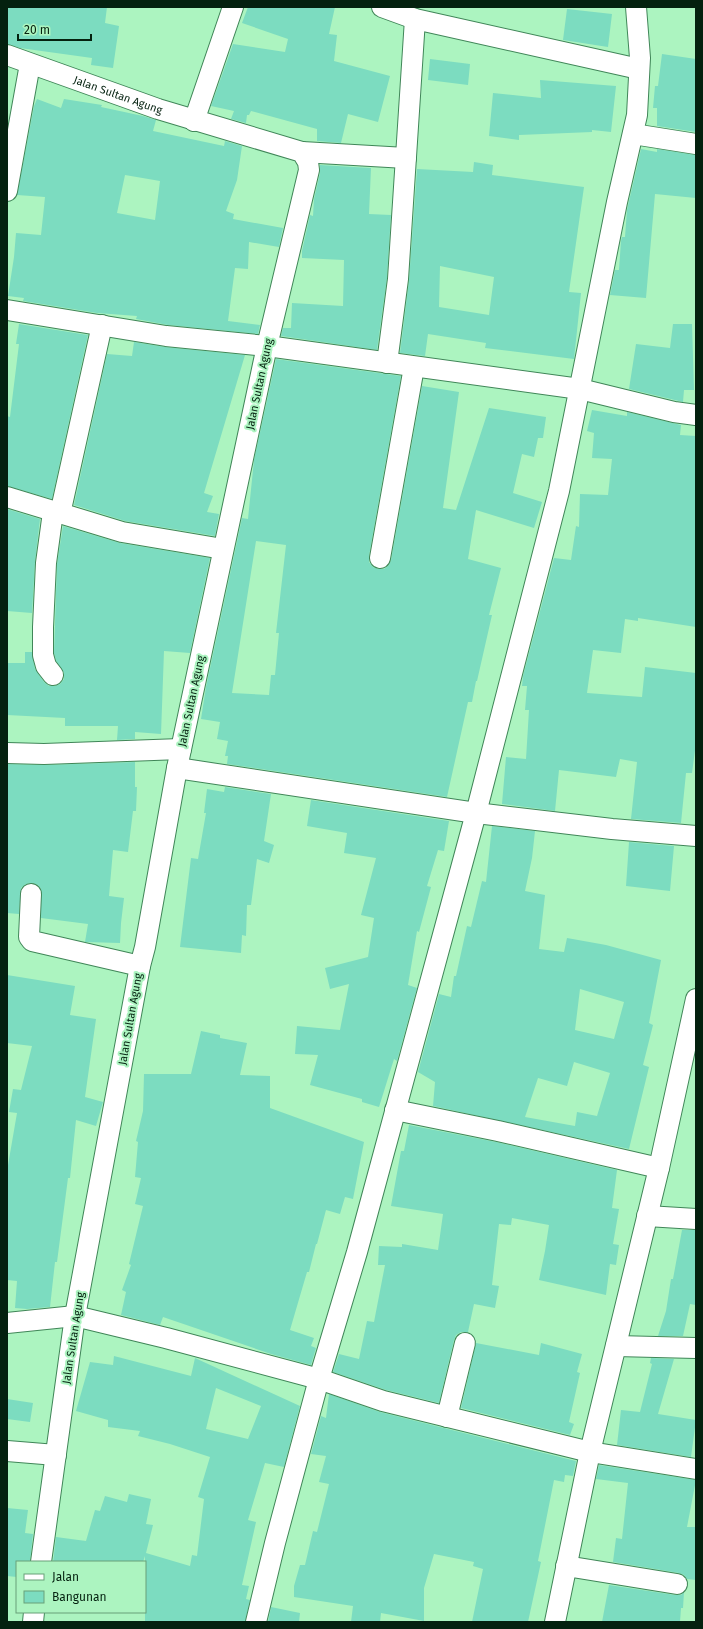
<svg xmlns="http://www.w3.org/2000/svg" width="703" height="1629" font-family="'Fira Sans',sans-serif">
	<rect width="100%" height="100%" fill="#acf4c0"/>
	<path fill="#7cdcc0" fill-rule="evenodd" d="M7,7H107L105,23L119,26L113,68L91,65L92,58L20,48L7,44Z
		M248,7H335L329,34L337,35L334,61L390,76L378,122L348,114L341,143L317,141V129L251,111L249,115H247L246,123L231,119L234,111L211,106L233,44L285,52L288,39L242,23Z
		M567,9L612,14L608,47L563,40Z
		M662,54L696,59V132L657,126V108H653L655,86H658Z
		M430,59L470,64L468,85L428,80Z
		M540,80L616,86L611,132L592,130V132L519,135V140L489,136L493,93L541,98Z
		M37,99L61,108L64,99L102,105L101,107L143,116L156,120L153,131L224,146L225,141L242,146L237,180L226,211L234,214L233,219L283,228L279,247L249,242L248,269L235,268L228,321L260,325L258,334L168,325L136,319L137,316L97,313L23,301L24,298L8,296L14,257L16,233L41,235L45,197L17,195L34,106ZM125,175L160,181L155,220L117,213Z
		M641,149L657,152V149L696,155V198L655,194L646,298L610,295L615,270H619L621,241L622,237H625L627,210Z
		M474,162L493,165L492,175L584,187L569,292L581,293L574,359L485,348L486,343L428,334L425,356L400,353L409,280L417,169L473,172ZM440,266L494,277L489,315L439,307Z
		M320,165L371,168L369,214L391,215L387,278L377,350L281,336L283,328H291L292,303L343,306L344,260L302,258V251L310,215L313,216L314,199L320,173Z
		M19,324L88,335L52,499L7,486V416L10,417L19,344H16Z
		M673,324H692L694,390H684L683,402L629,389L636,344L670,348Z
		M134,342L165,347L245,355L204,493L213,496L207,512L219,514L215,536L125,521L74,505L107,354L132,356Z
		M276,359L401,376L369,556V562L373,567L378,569H384L389,565L391,560L422,386L459,392L443,508L456,510L489,408L546,417L543,438H538L534,457L522,454L513,493L542,502L534,528L476,510L468,559L501,568L489,615H492L477,681H476L472,702H468L447,797L227,764L228,756H225L228,741L217,739L220,722L201,719L206,687L242,518L248,519L254,460ZM256,541L286,545L276,633H279L275,675H271L269,695L232,693Z
		M592,410L627,416V412L681,425L680,435L696,436V627L638,618V621L625,619L621,653L593,650L587,693L642,697L645,667L696,673V743L692,773H686L681,823L631,819L637,762L620,759L616,777L559,770L555,811L502,804L506,757L526,759L529,710H525L527,686H522L523,676L554,558L571,560L576,526L579,527L580,494L608,495L612,459L592,458L594,433L587,431Z
		M7,509L40,519L35,562L32,613L7,611Z
		M63,526L120,543L210,558L190,653L164,651L161,734L135,732V739L117,740L118,726H65V718L7,715V663H25V652H32L35,669L44,682L49,686H55L60,684L64,679V673L56,661L54,653L57,564Z
		M135,762V787H137L136,811H133L128,852L113,850L109,896L124,898L121,923L120,943L85,942L88,924L41,918V889L38,885L32,883L26,884L21,888L19,914L7,913V764L44,765Z
		M225,787L271,794L264,841L274,845L269,863L257,859L251,905H247L246,936L242,935L241,953L180,947L191,858L198,859L206,813H204L207,789L224,792Z
		M311,800L449,821L444,851L438,850L427,886L431,887L419,932L417,931L408,985L417,988L397,1061L394,1059L379,1107L362,1102V1099L310,1085L318,1055L295,1054L297,1026L340,1030L349,984L330,989L325,968L368,957L374,918L361,915L376,858L344,853L347,833L307,826Z
		M492,826L535,831L532,858L525,891L545,895L539,949L564,952L567,938L606,945L661,960L649,1023L653,1025L643,1065L649,1067L629,1149L433,1106L435,1082L418,1072L439,994L451,997L454,976H456L467,926L471,927L482,881L486,882ZM580,989L624,1002L614,1039L575,1030ZM574,1062L610,1073L597,1116L577,1112L575,1126L525,1117L538,1078L567,1086Z
		M629,842L674,846L670,891L626,886Z
		M7,975L75,986L70,1015L96,1019L85,1097L103,1102L96,1126L76,1120L70,1178H68L57,1262H55L50,1307L27,1309L15,1308L17,1281L7,1280V1171L17,1113L9,1112L13,1089L21,1090L32,1046L7,1043Z
		M201,1031L220,1035V1038L247,1043L240,1075L270,1076V1108L364,1142L353,1199L345,1197L340,1214L326,1210L317,1244H316L309,1272H307L290,1330L314,1338L311,1346L316,1348L311,1365L271,1354L163,1317L160,1325L121,1315L126,1292L122,1290L131,1265L129,1264L143,1206L135,1204L141,1178L135,1177L138,1142L136,1141L143,1111L144,1074H191Z
		M409,1125L496,1142L617,1170L612,1208L619,1209L613,1244L619,1245L616,1265L610,1264L606,1295L539,1280L545,1251L549,1225L512,1218L511,1225L499,1224L492,1285L499,1286L495,1308L474,1304L468,1332H461L456,1335L454,1340L439,1403L386,1390L333,1372L339,1354L359,1359L367,1321L374,1322L385,1265H378L379,1246L402,1247V1244L438,1250L443,1214L391,1206L401,1151H404Z
		M682,1230H696V1305L690,1304L683,1336H658L666,1311L671,1279H673Z
		M476,1343L539,1355L541,1343L582,1354L577,1372L580,1373L569,1422L574,1424L570,1435L461,1408Z
		M114,1356L191,1376L195,1358L300,1406L284,1467L265,1463L248,1520L256,1522L242,1585L249,1586L246,1599L250,1600L245,1622H145V1556L143,1562H53L56,1537L86,1541L95,1510L100,1511L105,1496L127,1502L129,1494L151,1499L146,1524L153,1525L146,1553L190,1566L192,1555L197,1556L204,1499L198,1497L210,1457L170,1444L138,1436L140,1431L108,1427V1420L76,1411L90,1362L113,1365ZM216,1388L261,1406L248,1439L206,1429Z
		M651,1358L674,1359L658,1414L696,1420L691,1457L617,1445L621,1410L640,1412L652,1364L650,1363Z
		M329,1394L380,1412L576,1461L573,1476L565,1475L564,1482L554,1480L538,1561L541,1562L528,1622H472L483,1569L473,1566L474,1562L434,1554L424,1588V1621L381,1613L380,1622H351L353,1606L294,1597V1586L300,1565H305L313,1531L317,1532L329,1484L319,1482L326,1456L311,1454L321,1416L326,1418Z
		M7,1399L33,1403L30,1422L7,1419Z
		M599,1465L696,1480L687,1527H696V1580L687,1579L684,1575L679,1573L613,1562L616,1538L622,1539L628,1483L596,1479Z
		M7,1508L28,1510L25,1533L33,1534L30,1562H17V1577L7,1576Z
		M609,1585L675,1595H681L684,1592L683,1608H681L680,1622H602Z
		M271,1607L300,1613L299,1622H268Z"/>
	<g fill="none" stroke-linecap="round" stroke-linejoin="round">
		<defs>
			<g id="street">
				<path d="M382,7L415,19L639,69"/>
				<path id="s1" d="M7,55L158,109L302,152L308,162L309,170L267,346L177,768L145,947L140,966L75,1316L41,1562"/>
				<path d="M194,121L233,7"/>
				<path d="M633,134L696,144"/>
				<path d="M302,152L406,158"/>
				<path d="M7,191L30,64"/>
				<path d="M7,310L166,336L267,346L580,389L674,412L696,415"/>
				<path d="M387,363L398,279L415,19"/>
				<path d="M7,497L122,532L223,549"/>
				<path d="M60,514L102,325"/>
				<path d="M380,558L414,367"/>
				<path d="M53,675L46,666L43,655V627L46,563L53,512"/>
				<path d="M7,753L44,754L181,749"/>
				<path d="M177,768L476,813L612,829L696,836"/>
				<path d="M31,894L29,937L32,941L140,966"/>
				<path d="M395,1110L498,1131L659,1168"/>
				<path d="M647,1216L696,1219"/>
				<path d="M7,1323L75,1316L166,1338L319,1379L383,1401L590,1452L696,1469"/>
				<path d="M616,1346L696,1348"/>
				<path d="M447,1417L465,1343"/>
				<path d="M7,1451L56,1455"/>
				<path d="M566,1566L677,1584"/>
				<path d="M33,1622L34,1612"/>
				<path d="M256,1622L275,1543L319,1379L357,1252L476,813L559,491L617,202L637,115L640,58L636,7"/>
				<path d="M555,1622L590,1452L659,1168L696,999"/>
			</g>
		</defs>
		<use href="#street" stroke="#408658" stroke-width="22"/>
		<use href="#street" stroke="#fff" stroke-width="20"/>
	</g>
	<g text-anchor="middle" stroke-width="4" stroke-linejoin="round" paint-order="stroke">
		<g font-size="11" fill="#04210f" stroke="#acf4c0">
			<text dy="4" stroke="none"><textPath href="#s1" startOffset="118">Jalan Sultan Agung</textPath></text>
			<text transform="translate(259 384) rotate(-78)" y="4">Jalan Sultan Agung</text>
			<text transform="translate(191 701) rotate(-78)" y="4">Jalan Sultan Agung</text>
			<text transform="translate(130 1019) rotate(-80)" y="4">Jalan Sultan Agung</text>
			<text transform="translate(73 1338) rotate(-81)" y="4">Jalan Sultan Agung</text>
		</g>
	</g>
	<rect width="703" height="1629" fill="none" stroke="#04210f" stroke-width="16"/>
	<rect x="16" y="1561" width="130" height="52" fill="#acf4c0" stroke="#69a079"/>
	<rect x="24" y="1574" width="20" height="6" fill="#ffffff" stroke="#69a079"/>
	<text x="52" y="1581" font-size="12" fill="#04210f">Jalan</text>
	<rect x="24" y="1591" width="20" height="12" fill="#7cdcc0" stroke="#69a079"/>
	<text x="52" y="1601" font-size="12" fill="#04210f">Bangunan</text>
	<path d="M18 34v6h73v-6" fill="none" stroke="#04210f" stroke-width="2"/>
	<text x="24" y="34" font-size="12" fill="#04210f" stroke="#acf4c0" stroke-width="3" paint-order="stroke">20 m</text>
</svg>
